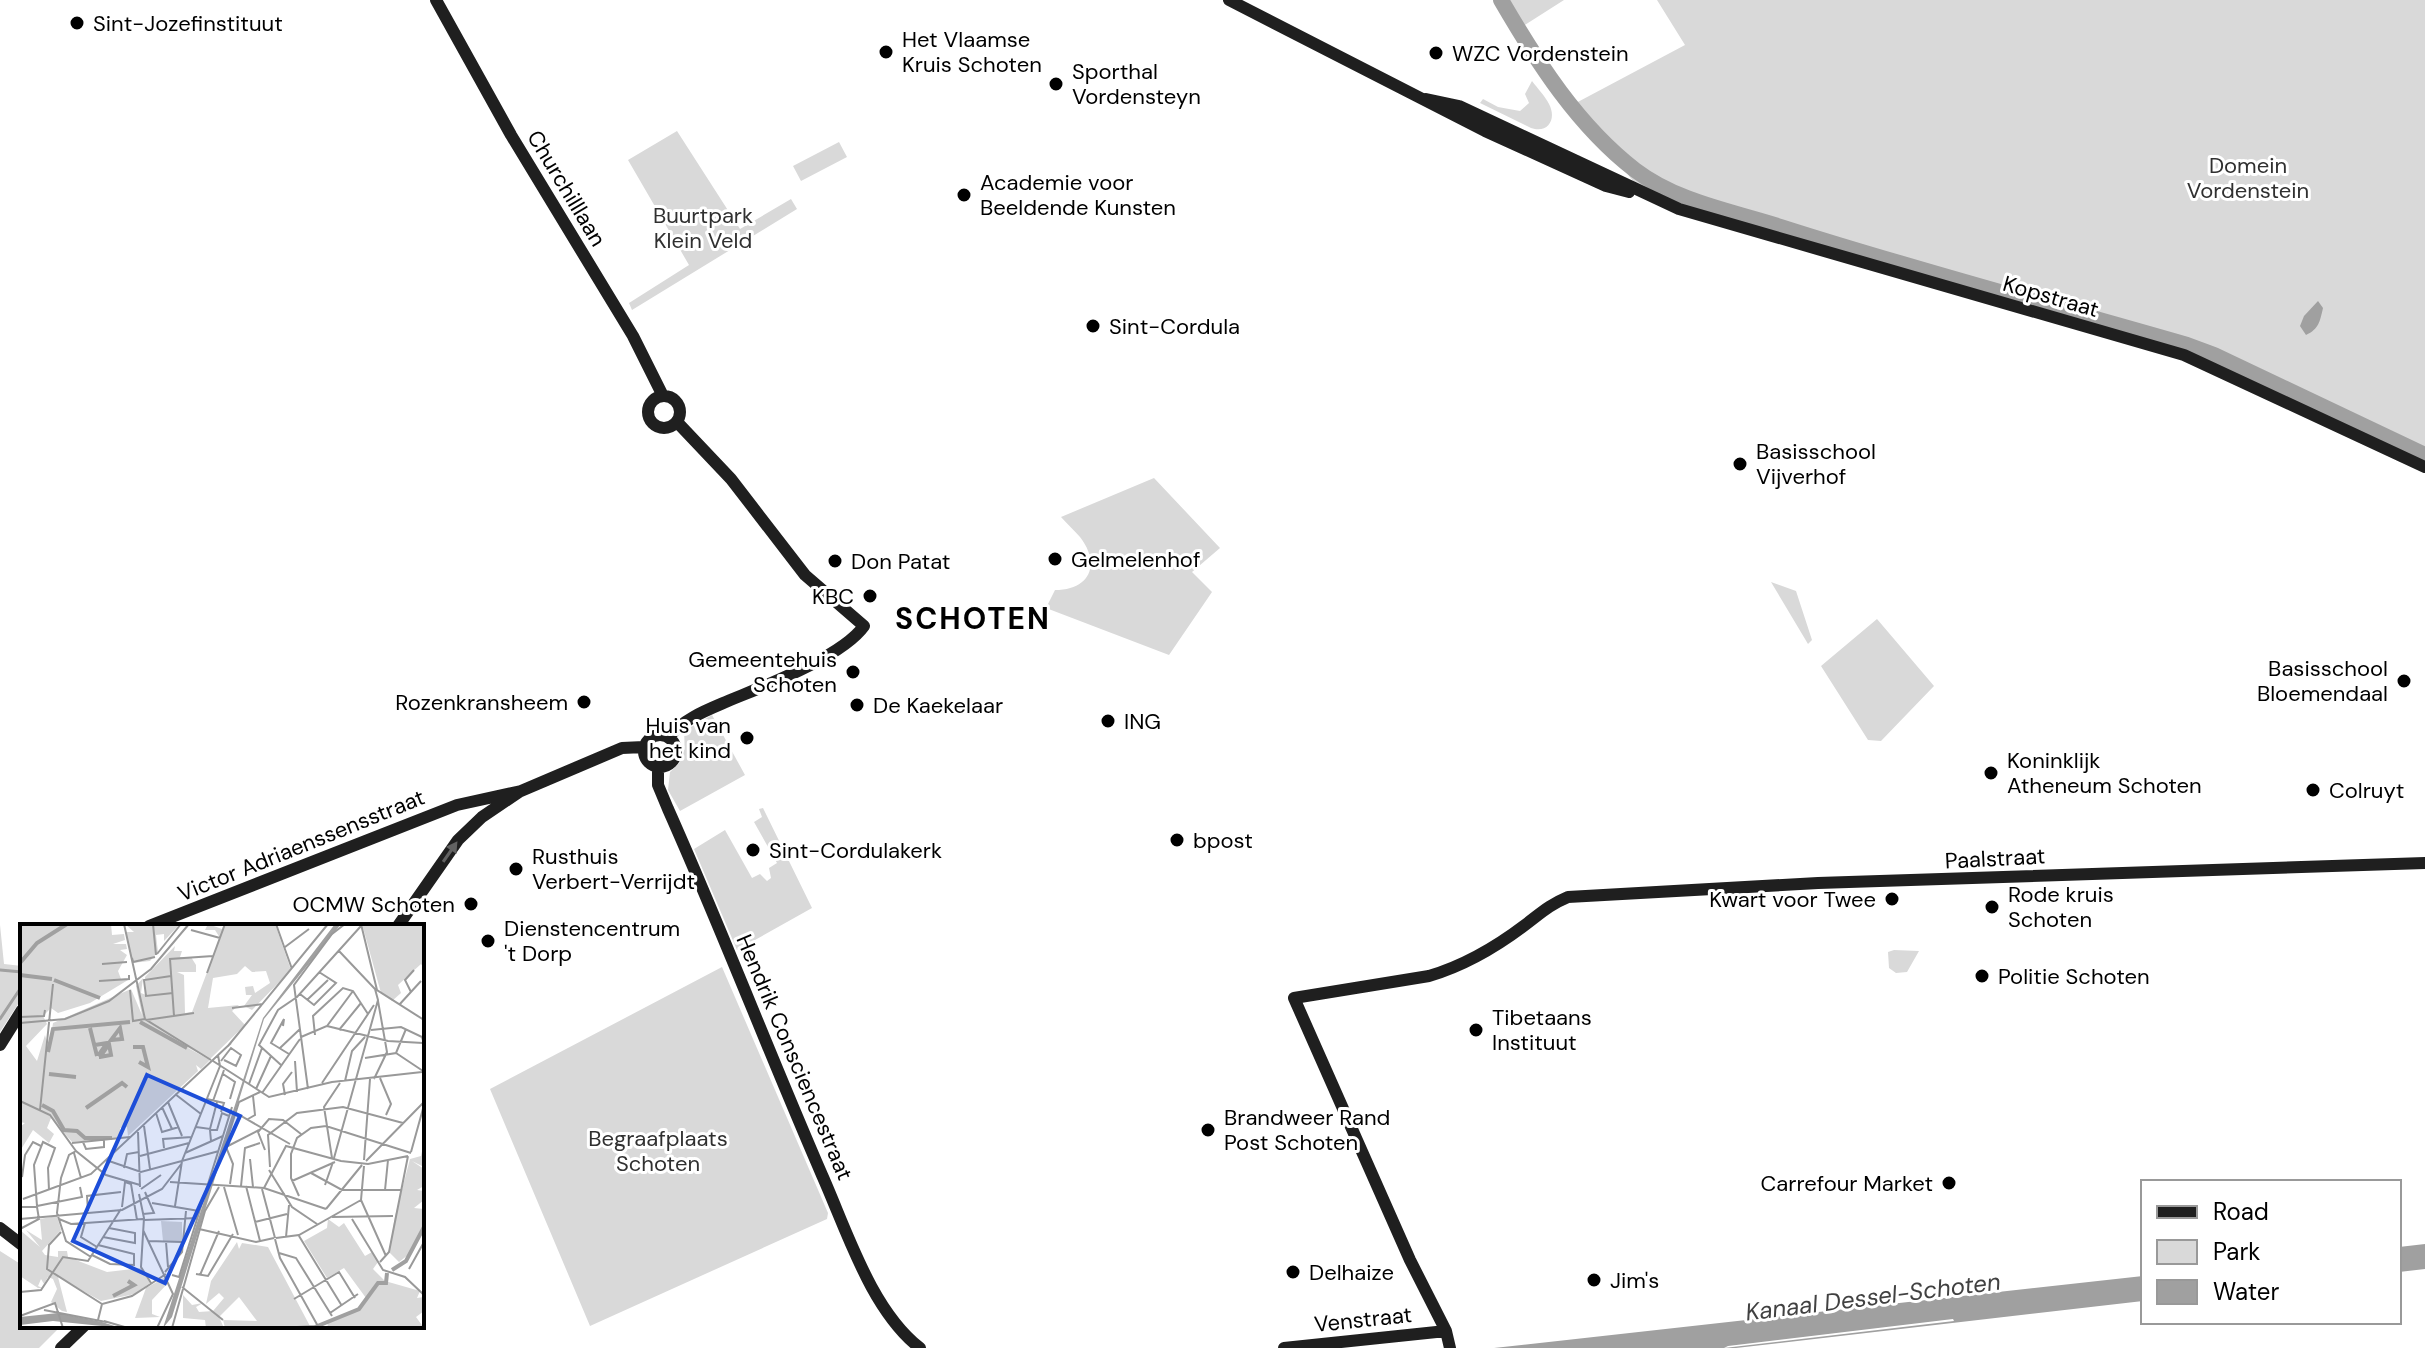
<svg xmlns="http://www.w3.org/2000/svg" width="2425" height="1348" font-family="'DM Sans',sans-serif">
	<rect width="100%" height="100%" fill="#fff"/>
	<path fill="#d9d9d9" d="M1495,0H1564L1512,33Z
		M1657,0H2425V455L2214,358L1845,250L1636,185L1574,104L1685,45Z
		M1532,81C1538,89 1545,96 1549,104C1557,119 1548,134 1531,128L1480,103L1483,99L1498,107L1520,111L1529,103L1525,94Z
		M677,131L740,229L791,199L797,209L632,310L629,303L689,265L628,160Z
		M839,142L847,157L801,181L793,166Z
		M1154,478L1220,548L1192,572L1212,592L1169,655L1046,608L1055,590C1090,590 1101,564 1080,537C1074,530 1067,524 1061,517Z
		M1771,582L1796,591L1812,640L1808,644Z
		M1877,619L1934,686L1881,741L1868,740L1821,666Z
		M712,715L745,775L680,811L668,790L670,772C686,759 685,751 684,731Z
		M763,808L812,908L737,950L694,849L725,830L752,878L760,874L767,881L771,878L769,868L777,863L754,822L762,817L759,809Z
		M0,925L4,964L22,966V998L0,1032Z
		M1894,950L1919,951L1907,972L1896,973L1889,968L1888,952Z
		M722,967L828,1213L827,1219L590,1326L490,1089Z
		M0,1251L22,1265V1326H61L39,1348H0Z"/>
	<path fill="#a0a0a0" d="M2318,301L2323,308C2320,321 2319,329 2306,335L2300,326L2304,316Z
		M2425,1244V1269L2399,1272V1247Z
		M2143,1276V1301L1736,1348H1494Z"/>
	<path fill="#fff" d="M1953,1319L1954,1321L1724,1348L1728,1346Z"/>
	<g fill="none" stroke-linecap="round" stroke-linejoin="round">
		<path stroke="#a0a0a0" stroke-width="3" d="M0,970L22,972
			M0,1019L22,986"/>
		<path stroke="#a0a0a0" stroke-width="16" d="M1501,0C1537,62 1578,126 1635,170C1677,202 1731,211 1781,227C1915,270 2052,306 2187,345L2214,355L2425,455"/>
		<path stroke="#1f1f1f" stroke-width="12" d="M436,0L511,135L633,336L663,396
			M1229,0L1485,131L1606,186L1629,192
			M1426,99L1459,106L1679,209L2184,355L2425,467
			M648 412a16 16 0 1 1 32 0a16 16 0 1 1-32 0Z
			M644 751a16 16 0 1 1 32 0a16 16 0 1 1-32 0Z
			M669,737C683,719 707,710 728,701C764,686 842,657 864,626L805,575L731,479L677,422
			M658,767V785L668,809C722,930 769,1053 822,1175C847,1231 871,1310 920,1348
			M149,926L457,805L521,791L622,748L644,747
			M398,926L458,840L482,817L519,792
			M0,1045L22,1010
			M0,1228L22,1245
			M61,1348L84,1326
			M1284,1348L1446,1331
			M1450,1348L1446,1331L1410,1260L1294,998L1429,976C1463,966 1496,947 1525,925C1541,913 1549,905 1568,897L1818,883L2425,863"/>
	</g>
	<defs><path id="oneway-solid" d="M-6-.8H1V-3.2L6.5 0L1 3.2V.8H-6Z" transform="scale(2)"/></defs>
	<use fill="#626262" href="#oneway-solid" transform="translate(450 852) rotate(-55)"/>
	<g fill="#000" stroke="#fff" stroke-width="3">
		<circle cx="77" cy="23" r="8"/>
		<circle cx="886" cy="52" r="8"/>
		<circle cx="1436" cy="53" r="8"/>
		<circle cx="1056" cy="84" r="8"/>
		<circle cx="964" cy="195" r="8"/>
		<circle cx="1093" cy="326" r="8"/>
		<circle cx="1740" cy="464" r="8"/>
		<circle cx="1055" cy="559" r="8"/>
		<circle cx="835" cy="561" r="8"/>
		<circle cx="870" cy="596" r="8"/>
		<circle cx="853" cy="672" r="8"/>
		<circle cx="2404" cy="681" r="8"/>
		<circle cx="584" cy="702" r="8"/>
		<circle cx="857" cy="705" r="8"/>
		<circle cx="1108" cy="721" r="8"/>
		<circle cx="747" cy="738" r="8"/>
		<circle cx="1991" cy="773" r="8"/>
		<circle cx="2313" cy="790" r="8"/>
		<circle cx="1177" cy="840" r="8"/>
		<circle cx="753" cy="850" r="8"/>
		<circle cx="516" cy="869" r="8"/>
		<circle cx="1892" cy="899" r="8"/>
		<circle cx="471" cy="904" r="8"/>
		<circle cx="1992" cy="907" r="8"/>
		<circle cx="488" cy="941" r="8"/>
		<circle cx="1982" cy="976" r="8"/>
		<circle cx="1476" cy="1030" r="8"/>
		<circle cx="1208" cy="1130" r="8"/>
		<circle cx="1949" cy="1183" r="8"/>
		<circle cx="1293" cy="1272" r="8"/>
		<circle cx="1594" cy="1280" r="8"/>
	</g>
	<g text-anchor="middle" stroke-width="6" stroke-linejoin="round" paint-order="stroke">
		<g font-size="22" fill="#000" stroke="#fff" text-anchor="start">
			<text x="93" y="31">Sint-Jozefinstituut</text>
			<text x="902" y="47">Het Vlaamse<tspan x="902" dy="25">Kruis Schoten</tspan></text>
			<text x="1452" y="61">WZC Vordenstein</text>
			<text x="1072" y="79">Sporthal<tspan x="1072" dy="25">Vordensteyn</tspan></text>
			<text x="980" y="190">Academie voor<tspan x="980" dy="25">Beeldende Kunsten</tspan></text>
			<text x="1109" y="334">Sint-Cordula</text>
			<text x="1756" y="459">Basisschool<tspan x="1756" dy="25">Vijverhof</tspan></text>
			<text x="1071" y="567">Gelmelenhof</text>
			<text x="851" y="569">Don Patat</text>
			<text x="854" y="604" text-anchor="end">KBC</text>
			<text x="837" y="667" text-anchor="end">Gemeentehuis<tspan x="837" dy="25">Schoten</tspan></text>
			<text x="2388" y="676" text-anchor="end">Basisschool<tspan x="2388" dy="25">Bloemendaal</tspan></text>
			<text x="568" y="710" text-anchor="end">Rozenkransheem</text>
			<text x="873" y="713">De Kaekelaar</text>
			<text x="1124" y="729">ING</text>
			<text x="731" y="733" text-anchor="end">Huis van<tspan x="731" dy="25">het kind</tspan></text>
			<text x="2007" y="768">Koninklijk<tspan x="2007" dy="25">Atheneum Schoten</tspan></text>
			<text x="2329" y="798">Colruyt</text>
			<text x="1193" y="848">bpost</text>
			<text x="769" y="858">Sint-Cordulakerk</text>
			<text x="532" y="864">Rusthuis<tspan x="532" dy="25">Verbert-Verrijdt</tspan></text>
			<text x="2008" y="902">Rode kruis<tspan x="2008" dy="25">Schoten</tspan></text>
			<text x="1876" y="907" text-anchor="end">Kwart voor Twee</text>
			<text x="455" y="912" text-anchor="end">OCMW Schoten</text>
			<text x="504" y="936">Dienstencentrum<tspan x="504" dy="25">'t Dorp</tspan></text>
			<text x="1998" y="984">Politie Schoten</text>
			<text x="1492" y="1025">Tibetaans<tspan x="1492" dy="25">Instituut</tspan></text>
			<text x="1224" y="1125">Brandweer Rand<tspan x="1224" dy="25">Post Schoten</tspan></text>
			<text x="1933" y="1191" text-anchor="end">Carrefour Market</text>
			<text x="1309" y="1280">Delhaize</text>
			<text x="1610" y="1288">Jim's</text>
		</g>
		<g font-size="22" fill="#303030" stroke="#fff">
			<text x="2248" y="173">Domein<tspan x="2248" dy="25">Vordenstein</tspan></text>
			<text x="703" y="223">Buurtpark<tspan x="703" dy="25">Klein Veld</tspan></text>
			<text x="658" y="1146">Begraafplaats<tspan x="658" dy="25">Schoten</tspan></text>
		</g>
		<g font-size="22" fill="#000" stroke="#fff">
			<text transform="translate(567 188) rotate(59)" y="8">Churchilllaan</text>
			<text transform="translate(2051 296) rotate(16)" y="8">Kopstraat</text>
			<text transform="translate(301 845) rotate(-22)" y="8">Victor Adriaenssensstraat</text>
			<text transform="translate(1995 858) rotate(-3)" y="8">Paalstraat</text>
			<text transform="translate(795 1057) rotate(67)" y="8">Hendrik Consciencestraat</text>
			<text transform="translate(1363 1319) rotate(-6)" y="8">Venstraat</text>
		</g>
		<g font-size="24" font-style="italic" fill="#414141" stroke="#fff">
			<text transform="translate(1873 1297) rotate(-7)" y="8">Kanaal Dessel-Schoten</text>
		</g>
		<g font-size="30" font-weight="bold" letter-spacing="2" fill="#000" stroke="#fff">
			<text x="973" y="629">SCHOTEN</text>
		</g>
	</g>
	<g transform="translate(20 924)">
		<rect width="404" height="404" fill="#fff"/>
		<path d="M0,0H91L92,11L104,10L105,16L93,20H106L107,25L100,26L107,31L98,47L101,55L108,56L70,79L38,89L31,84L23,92L27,100L6,122L17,137L25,111L29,125L33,99L111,65L122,91L116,62L123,54L121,69L126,71L125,53L155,22L154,27H162L160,33H171L176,41V48H157L164,51L165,89L172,88L200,14L195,6H185L188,0L202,5L204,0H255L271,46L232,86L224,82L232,71H226L225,63L233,62L235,69L250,59L246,47L232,48L225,42L217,50L193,54L188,84L219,81L212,87L225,101L190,135L157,118L190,136L181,145L176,141L178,147L108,212L107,203L100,204L101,214L52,218L31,194L27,204L34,210L29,219L13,206L0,227V203L5,199L0,198V178L6,180L0,177ZM105,0L114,2L160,0L144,17V10L136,11L138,28L130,37L112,39L106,8H114ZM342,0H404V44L401,40L378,61L381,69L372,77L361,69ZM404,218V243L392,237L404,245V262L397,266L404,267V276L394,284L404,285V303L393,327L379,338L369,328L375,292L390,235L401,232ZM37,292L41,306L22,327L25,331L38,333V327H47L48,333L87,348L121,344L130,359L115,370L81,377L38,353L47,388L42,387L31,378L37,365L33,355L28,353L24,360L21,355L18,362L22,364H18L0,352V306L20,323L6,306L22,316L20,295ZM308,295L319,303L324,299L345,332L352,328L358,338L353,345L365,357L400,367L397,374L404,373V387L396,393L404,404H308L307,397L339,385L346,374L324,344L307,354L284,317L307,304ZM141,297L162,298V317H143ZM217,318L219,325L222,319L248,323L291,404H205L203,396L237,397L219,373L199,393L204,404H186L185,396L163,394V371L172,381L183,379L176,383L179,388L193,387L204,374L199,369L186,380L191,357ZM146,353L148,359L132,376V390L140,393L115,394L126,364Z" fill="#d9d9d9"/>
		<path d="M315,0H321L244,95L152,393L143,404L243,94ZM38,389L82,398L101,404L33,397L0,401V393Z" fill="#a0a0a0"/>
		<path fill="none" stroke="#a0a0a0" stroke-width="4" d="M0,39L17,19L47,0M0,51L32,55M34,56L80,74M120,98L167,124M70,104L77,132M100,104L102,115L91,116ZM75,121L87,119L78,132M113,123H123L128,143L119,138M28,128L33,105L110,98M79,133H80L91,131L89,120L80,133M29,150L56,153M22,181L33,187L44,206L57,207L65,214H92M66,184L102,159L107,163M372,346L386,337L404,303M93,372L114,361L108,357M277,404L295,403L339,385L358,359H366L367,349"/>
		<path fill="none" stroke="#999" stroke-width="2" d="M104,0L125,95L191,136M133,0L136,31M256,0L272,45M341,0L357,66L404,96M171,6L200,14M265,23L289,5M137,30L161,0M112,34L113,38L135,33M82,40L107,38M187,49L205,0M151,52L124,56L126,72L153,69M79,57L109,55V51M110,66L113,97L125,95M391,68L385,56L394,46M280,70L294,81L316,59L299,48M287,76L308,56M379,81L401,57M212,84L243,80M154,92L150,35L193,32M0,93L24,92L25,86M126,96L174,89M0,99L45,95L89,77L131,45L169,0M263,102L264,95L251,119L269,130M307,102L368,117L403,119M319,106L341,79M351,106L381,103L402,113L404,120M295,111L293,92L323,64L333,67L348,90M281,113L307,102L333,67M404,120V166M208,122L308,0M260,124L280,105M376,129L403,147M345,134L376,129L386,105M193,137L249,173L312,158L402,148M201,137L211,124L221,131L216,142L204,136M275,137L277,168M261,141L239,121L258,86L277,73L341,2M203,150L215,158L210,175M360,154L371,180L366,191M354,155L367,128L358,77M325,157L332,127L345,113M302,159L354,81M229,160L242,124M236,165L251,132M288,165L274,61L312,10L325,0M242,169L280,115M155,170L181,190M265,171L263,160L272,148M187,175L204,179L201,188M0,177L30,191L56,227L86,251L120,261M193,177L204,146M148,178L162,212M142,183L152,205M20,186L33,60M136,189L142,208L159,203M216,189L270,220M228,195L235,191L233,172M124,202L130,245M176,203L190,205L197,178M118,208L120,263M191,217L190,206H197L202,189L209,192M63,218L66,225L84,223V216M52,219L110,213M29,221L23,218L14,241L17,282L62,273L60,263M29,221L35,224L28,244L29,266M206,223L213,240L210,260M206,223L239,206M144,224L143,215L172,213M245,226L238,208L249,195L263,196L281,210M56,227L49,231L41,254L37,289L46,317L71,333M391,228L404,181M54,229L61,254M165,229L203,212M120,232L169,219M312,234L304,183L320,159M314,234L358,76L355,65L319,27M201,235L219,178L240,168M230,235L233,263M86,236L121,248L199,227M344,236L350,155M346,237L404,178M344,242L341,276L366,332M250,243L248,211L277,189L323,183L383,199M104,244L107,230L119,228M249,246L272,283L297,300M291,249L322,266H381M2,253L5,231L13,218L21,222M272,257L315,238M150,258L244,264L306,285M305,261L313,238M221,262L225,224L240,219M226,262L240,317M204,263L218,311M244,264L266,222L321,237L348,240L388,232M121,265L141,251M242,265L255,314M365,266L368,236M119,270L124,294L121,343L131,359M279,272L271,254V230L277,214L291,204L306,202L391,229M3,275L71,250L211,119M132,279L179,287M155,282L162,237L200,142L198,131M0,283H17L19,295L0,305M102,283L105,258L111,260L117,296M306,285L342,241M68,287L67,272L101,268M123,290L134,289L125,268M312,293L373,292M0,295L102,286L142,265L162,239M39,295L51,300L123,295M332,295L363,346L385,353L404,371M124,296L178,294M235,298L267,290M65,299L61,313L77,323M179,305L236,318L254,314M123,306L153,370L137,404M41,308L29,321L27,345L82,380M279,312L322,382M83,313L115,319V309L89,304M266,313L269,281M256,314L279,311L341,276M255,315L260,334L299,404M128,317L162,318M146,318L148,343M259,329L276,334L312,392M72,331L90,340L114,341V330L78,321M360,338L369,328L388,232M389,345L404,318M145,348L162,328L166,287M176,350L188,352L213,310M152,351L159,353L212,183M180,351L199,307M162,363L203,396M0,368L21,366L43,333L68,337L101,285M274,375L319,348L335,374M24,386L86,398M310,389L338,370M0,392L35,379L43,404M78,396L82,380L112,372L146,350M84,397L108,404M152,404L185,287L199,263"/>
		<path fill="#1d4ed8" fill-opacity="0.15" stroke="#1d4ed8" stroke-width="4" d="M127,151L220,192L145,359L53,317Z"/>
		<rect width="404" height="404" fill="none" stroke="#000" stroke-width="4"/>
	</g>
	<rect x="2141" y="1180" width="260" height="144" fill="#ffffff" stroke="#999999" stroke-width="2"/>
	<rect x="2157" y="1206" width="40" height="12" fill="#1f1f1f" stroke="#999999" stroke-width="2"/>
	<text x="2213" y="1220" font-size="24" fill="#000000">Road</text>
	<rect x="2157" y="1240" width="40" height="24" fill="#d9d9d9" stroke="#999999" stroke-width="2"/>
	<text x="2213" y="1260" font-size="24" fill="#000000">Park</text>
	<rect x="2157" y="1280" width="40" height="24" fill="#a0a0a0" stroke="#999999" stroke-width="2"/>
	<text x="2213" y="1300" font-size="24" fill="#000000">Water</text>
</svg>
